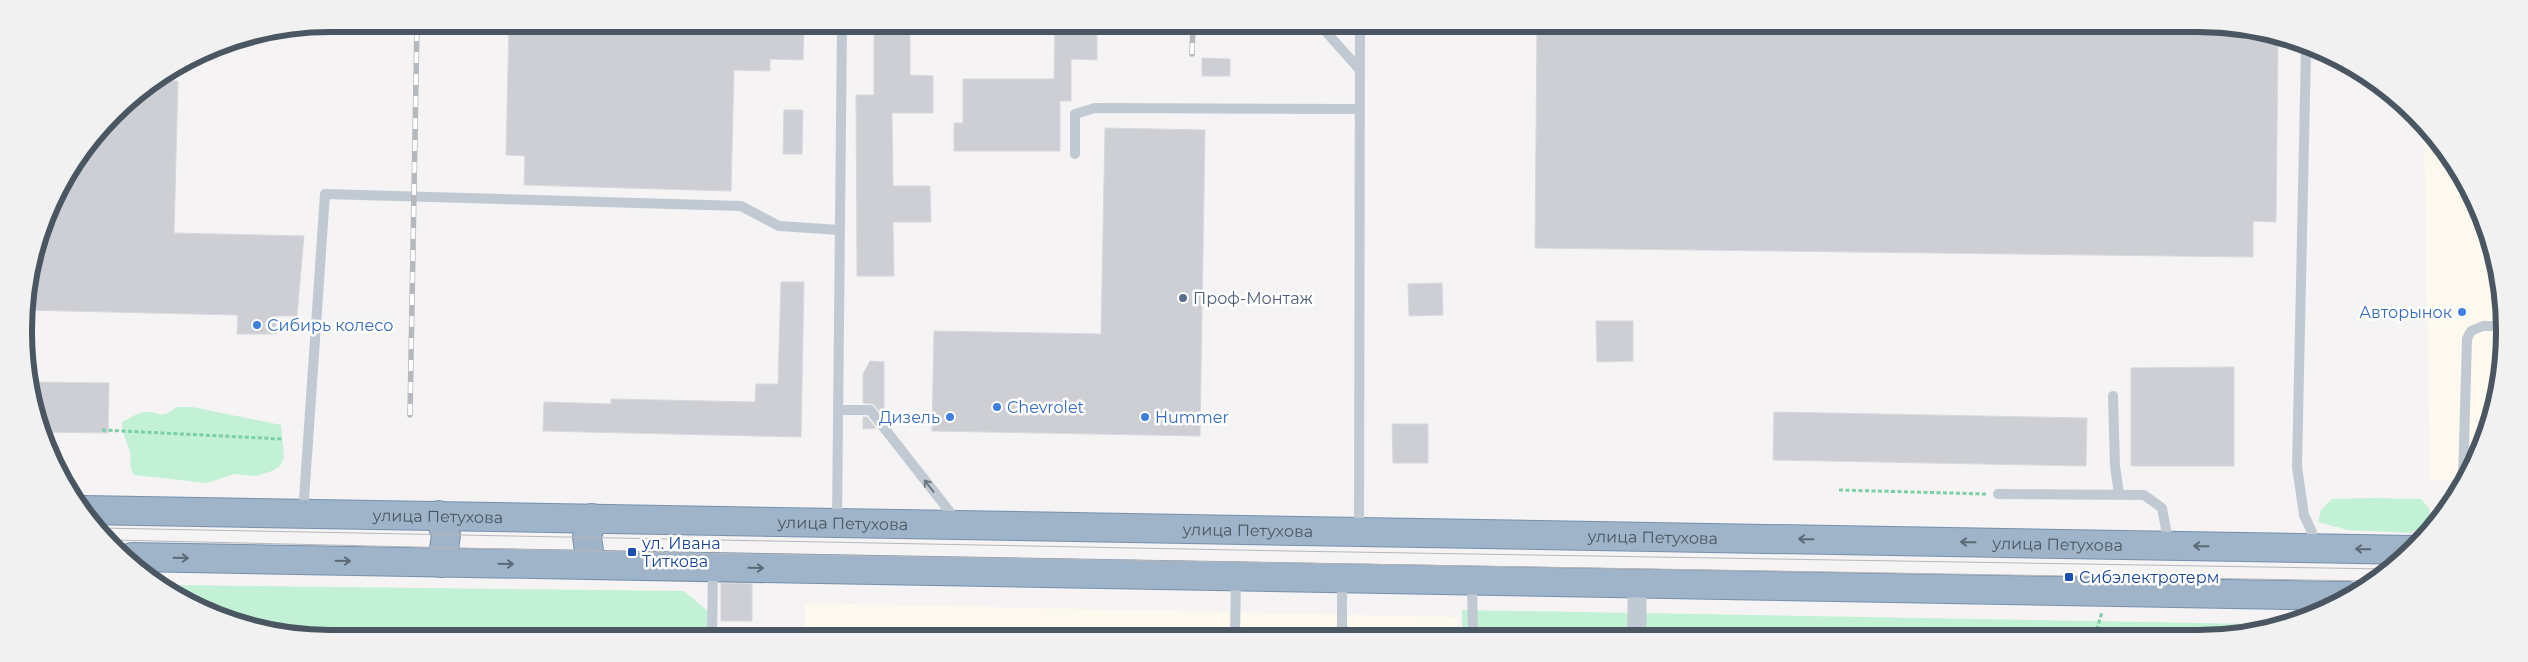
<svg xmlns="http://www.w3.org/2000/svg" width="2528" height="662" font-family="Montserrat,sans-serif">
	<rect width="100%" height="100%" fill="#f5f3f3"/>
	<path fill="#fdf9ef" d="M2424,130L2441,144L2494,252L2502,371L2472,467L2463,481L2430,480Z
		M805,603L1458,617L1457,636H805Z"/>
	<path fill="#c3f1d5" d="M176,407H192L281,425L284,458L279,467L272,471L255,476L234,474L207,483L134,475C127,463 133,459 129,449C126,439 122,433 122,422C129,419 138,412 145,412C162,412 161,420 176,407Z
		M2372,498L2421,499L2429,508L2431,523L2410,533L2348,530L2318,522L2321,510L2332,499Z
		M163,585L684,591L710,613V636H291L177,597Z
		M1462,610L2254,624L2256,630L2237,636H1468L1462,630Z"/>
	<path fill="#cdcfd5" stroke="#d7d9de" d="M509,24H804L803,60L770,59V71L734,70L731,191L524,185L525,156L506,155Z
		M874,25H910V75L933,76V113H892L893,186H930L931,222H893L894,276H857L856,95H874Z
		M1055,25H1097V60L1071,59V101H1060V151H954V123H963V79H1054Z
		M1537,25L2237,26L2278,40L2276,222L2253,221V257L1535,248Z
		M1202,58L1230,59V76H1202Z
		M160,80L178,81L174,233L304,236L297,316H276L277,334H237L238,315L24,310L56,195L128,100Z
		M784,110H803L802,154H783Z
		M1105,128L1205,130L1200,436L932,431L934,331L1101,334Z
		M781,282H804L801,437L543,431L544,402L611,404V399L755,402L756,384H778Z
		M1442,283L1443,315L1409,316L1408,284Z
		M1596,321H1633V361L1597,362Z
		M870,361L884,362V417L873,404L863,403V374Z
		M2234,367V466H2131V368Z
		M31,382L109,383L108,433L45,432L34,411Z
		M1774,412L2087,418L2086,466L1773,460Z
		M863,417H867L876,428L863,429Z
		M1392,424H1428V463H1393Z
		M721,583L752,584V621H721Z"/>
	<g fill="none" stroke-linecap="round" stroke-linejoin="round">
		<defs>
			<g id="trunk">
				<path id="s1" d="M83,510L2412,550"/>
				<path d="M439,515L446,535L442,563"/>
				<path d="M132,557L2348,596"/>
				<path d="M591,565L587,537L592,518"/>
			</g>
		</defs>
		<use href="#trunk" stroke="#7690ad" stroke-width="30"/>
		<path stroke="#7ad0a6" stroke-width="3" stroke-dasharray="4 2.5" stroke-linecap="butt" d="M102,430L282,439
			M1839,490L1986,494
			M2095,636L2102,612"/>
		<path stroke="#c1cad2" stroke-width="10" d="M1320,25L1360,70
			M2306,50L2297,467L2304,515L2312,532L2311,547
			M1075,154V114L1095,108L1360,109
			M2113,396L2115,466L2119,494
			M839,410H870L957,521
			M2463,480L2467,339L2471,331L2483,326H2499
			M1998,494L2144,495L2162,508L2169,545
			M303,514L325,194L741,206L779,226L840,230
			M837,521L842,24
			M1359,530L1360,25
			M1472,582L1473,636
			M712,636L713,569
			M1235,636L1236,578
			M1342,636V579"/>
		<path stroke="#c1cad2" stroke-width="19" d="M1637,636V584"/>
		<use href="#trunk" stroke="#9fb4c9" stroke-width="28"/>
		<path stroke="#b5b8bd" stroke-width="1" d="M99,528L1288,551L2386,569
			M113,540L632,552L2369,581"/>
		<defs>
			<path id="rail" d="M1192,54L1193,25
				M410,415L417,24"/>
		</defs>
		<use href="#rail" stroke="#b5b8bd" stroke-width="5.5"/>
		<use href="#rail" stroke="#fff" stroke-width="4" stroke-dasharray="11" stroke-linecap="butt"/>
	</g>
	<defs><path id="oneway-shaft" d="M-6 0H5M1.5-3L5.5 0L1.5 3" fill="none" stroke-width="1.6" stroke-linecap="round" stroke-linejoin="round" transform="scale(1.25)"/></defs>
	<use stroke="#6e7983" href="#oneway-shaft" transform="translate(929 486) rotate(-128)"/>
	<g stroke="#5b6976">
		<use href="#oneway-shaft" transform="translate(1806 539) rotate(-179)"/>
		<use href="#oneway-shaft" transform="translate(1968 542) rotate(-179)"/>
		<use href="#oneway-shaft" transform="translate(2201 546) rotate(-179)"/>
		<use href="#oneway-shaft" transform="translate(2363 549) rotate(-179)"/>
		<use href="#oneway-shaft" transform="translate(181 558) rotate(1)"/>
		<use href="#oneway-shaft" transform="translate(343 561) rotate(1)"/>
		<use href="#oneway-shaft" transform="translate(506 564) rotate(1)"/>
		<use href="#oneway-shaft" transform="translate(756 568) rotate(1)"/>
	</g>
	<circle fill="#5c6f8a" stroke="#fff" stroke-width="2" cx="1183" cy="298" r="5"/>
	<g fill="#3f7fe0" stroke="#fff" stroke-width="2">
		<circle cx="2462" cy="312" r="5"/>
		<circle cx="257" cy="325" r="5"/>
		<circle cx="997" cy="407" r="5"/>
		<circle cx="950" cy="417" r="5"/>
		<circle cx="1145" cy="417" r="5"/>
	</g>
	<g fill="#1a4fb4" stroke="#fff" stroke-width="2">
		<rect x="627" y="547" width="10" height="10" rx="2.5"/>
		<rect x="2064" y="572" width="10" height="10" rx="2.5"/>
	</g>
	<g text-anchor="middle" stroke-width="5" stroke-linejoin="round" paint-order="stroke">
		<g font-size="16" fill="#4e5e75" stroke="#fff" text-anchor="start">
			<text x="1193" y="304">Проф-Монтаж</text>
		</g>
		<g font-size="16" fill="#366cbe" stroke="#fff" text-anchor="start">
			<text x="2452" y="318" text-anchor="end">Авторынок</text>
			<text x="267" y="331">Сибирь колесо</text>
			<text x="1007" y="413">Chevrolet</text>
			<text x="940" y="423" text-anchor="end">Дизель</text>
			<text x="1155" y="423">Hummer</text>
		</g>
		<g font-size="16" fill="#4a5661" stroke="#fff">
			<text dy="6" stroke="none"><textPath href="#s1" startOffset="355">улица Петухова</textPath></text>
			<text dy="6" stroke="none"><textPath href="#s1" startOffset="760">улица Петухова</textPath></text>
			<text dy="6" stroke="none"><textPath href="#s1" startOffset="1165">улица Петухова</textPath></text>
			<text dy="6" stroke="none"><textPath href="#s1" startOffset="1570">улица Петухова</textPath></text>
			<text dy="6" stroke="none"><textPath href="#s1" startOffset="1975">улица Петухова</textPath></text>
		</g>
		<g font-size="16" fill="#164399" stroke="#fff" text-anchor="start">
			<text x="642" y="549">ул. Ивана<tspan x="642" dy="18">Титкова</tspan></text>
			<text x="2079" y="583">Сибэлектротерм</text>
		</g>
	</g>
	<path d="M0 0H2528V662H0ZM330 32H2198A298 298 0 0 1 2496 330V332A298 298 0 0 1 2198 630H330A298 298 0 0 1 32 332V330A298 298 0 0 1 330 32Z" fill="#f1f1f2" fill-rule="evenodd"/>
	<path fill="none" stroke="#4a5661" stroke-width="6" d="M330 32H2198A298 298 0 0 1 2496 330V332A298 298 0 0 1 2198 630H330A298 298 0 0 1 32 332V330A298 298 0 0 1 330 32Z"/>
</svg>
